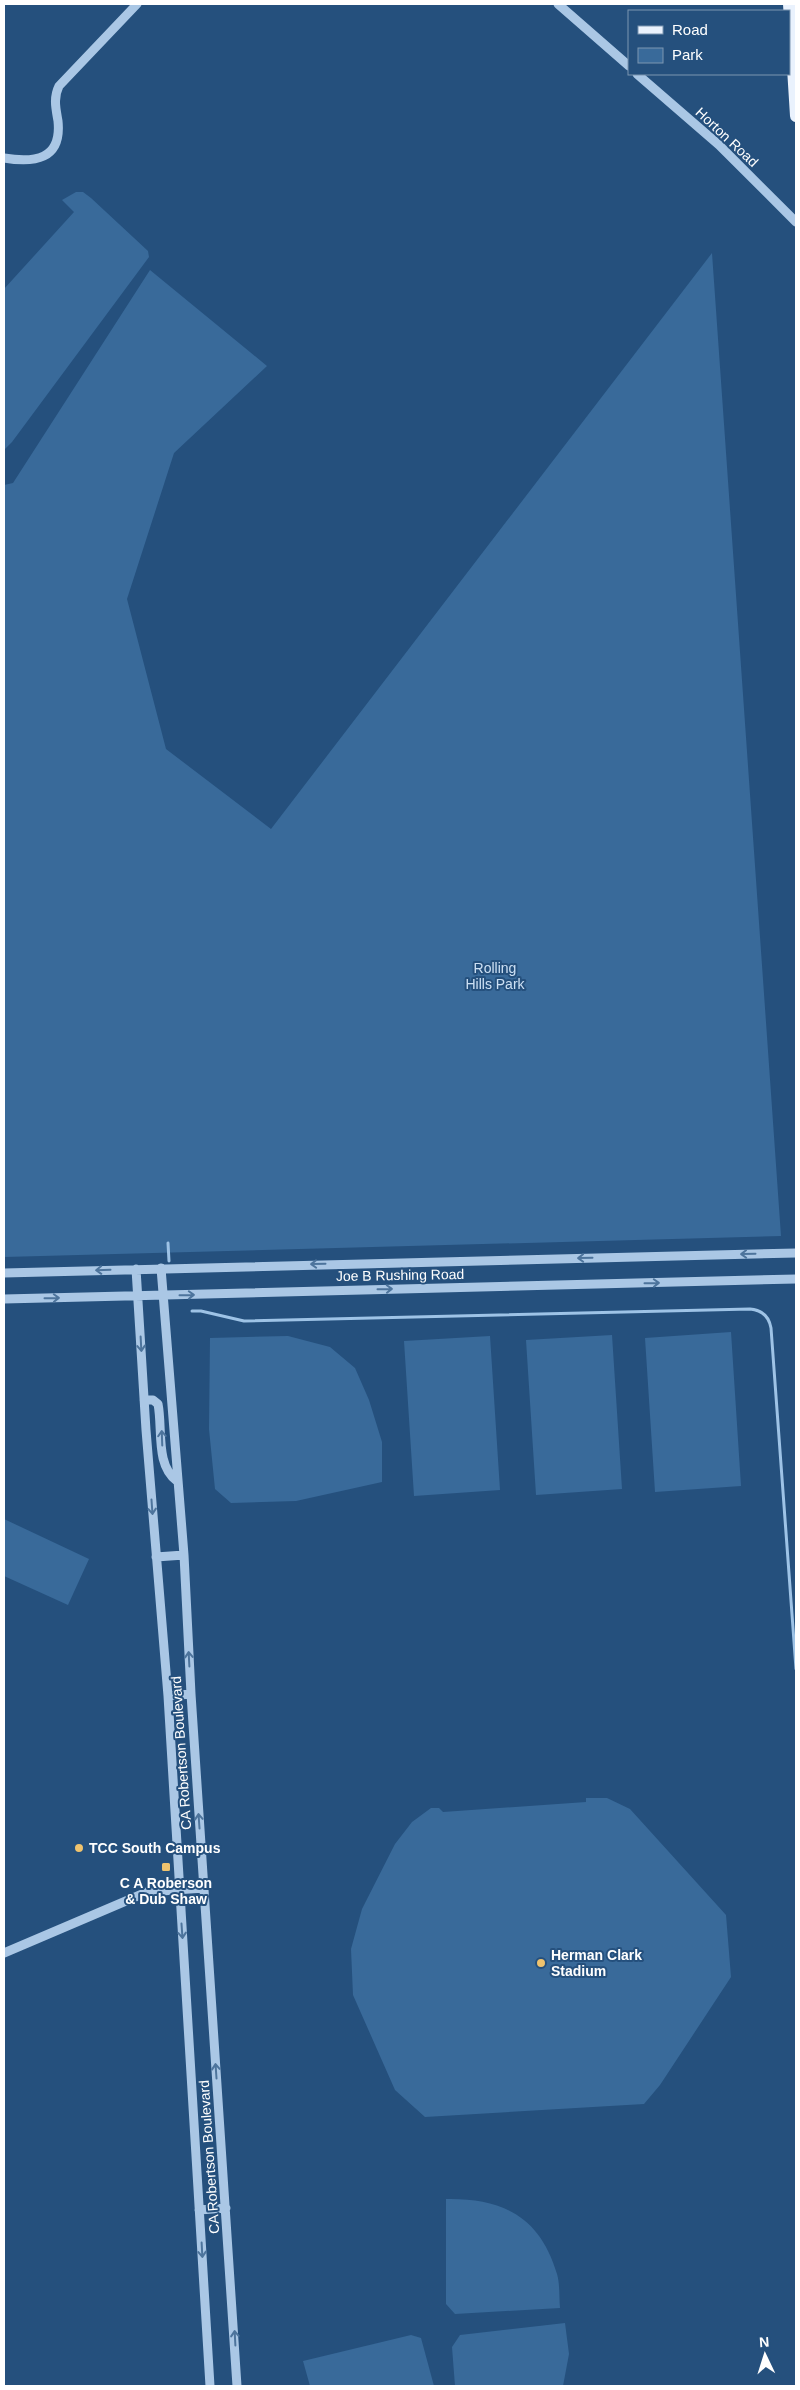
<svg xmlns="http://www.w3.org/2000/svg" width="800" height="2390" font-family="Helvetica,sans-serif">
	<rect width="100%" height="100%" fill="#25507d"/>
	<path fill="#396a9a" d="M76,192H83L91,198L148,251L149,257L12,442L4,450V289L74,212L62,200Z
		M712,253L781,1236L4,1257V485L13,483L150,270L267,366L174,453L127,599L166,749L271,829Z
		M731,1332L741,1486L655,1492L645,1338Z
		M612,1335L622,1489L536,1495L526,1340Z
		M288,1336L330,1347L355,1368L369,1400L382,1442V1482L296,1501L231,1503L215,1489L209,1429L210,1338Z
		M490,1336L500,1490L414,1496L404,1341Z
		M4,1519L89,1559L68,1605L4,1576Z
		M586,1798H607L630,1809L726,1915L731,1977L660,2085L644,2104L425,2117L395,2090L353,1995L351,1949L362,1909L395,1844L412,1822L431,1808H439L443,1812L586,1802Z
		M446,2199C502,2198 540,2216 557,2274C560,2284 559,2297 560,2308L455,2314L446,2304Z
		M565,2323L569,2354L563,2386H455L452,2347L460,2335Z
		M411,2335L421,2338L434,2386H310L303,2361Z"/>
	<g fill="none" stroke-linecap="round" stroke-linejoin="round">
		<path stroke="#9ec3e6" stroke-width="3" d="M168,1243L169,1261
			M192,1311H201L244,1321L750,1309C761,1310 769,1316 771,1328L796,1669"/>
		<path stroke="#aac7e5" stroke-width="9" d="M558,4L629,66
			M637,74L719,145L796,222
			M4,158C34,163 62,160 58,121C56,109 53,98 59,86L137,4
			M161,1268L184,1555L191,1694L237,2386
			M136,1269L146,1430L168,1696L210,2386
			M4,1273L796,1253
			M4,1299L796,1279
			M144,1400H153L158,1404C163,1429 155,1465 177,1481
			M156,1557L184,1555
			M168,1696L191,1694
			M4,1953L147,1892L204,1888
			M199,2210L226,2208"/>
		<path stroke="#eaf2fd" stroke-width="12" d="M789,4L796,116"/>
	</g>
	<defs><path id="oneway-shaft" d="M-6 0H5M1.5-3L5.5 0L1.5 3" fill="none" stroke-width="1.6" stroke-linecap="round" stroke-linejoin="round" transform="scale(1.25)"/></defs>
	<g stroke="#4d749c">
		<use href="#oneway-shaft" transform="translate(748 1254) rotate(179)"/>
		<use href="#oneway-shaft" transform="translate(585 1258) rotate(179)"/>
		<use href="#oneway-shaft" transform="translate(318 1264) rotate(179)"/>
		<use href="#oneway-shaft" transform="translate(103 1270) rotate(178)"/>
		<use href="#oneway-shaft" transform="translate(652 1283) rotate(-1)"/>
		<use href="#oneway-shaft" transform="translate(385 1289) rotate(-1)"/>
		<use href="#oneway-shaft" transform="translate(187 1295) rotate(-1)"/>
		<use href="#oneway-shaft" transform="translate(52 1298) rotate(-1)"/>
		<use href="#oneway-shaft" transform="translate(141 1344) rotate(87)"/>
		<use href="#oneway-shaft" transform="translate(162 1438) rotate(-92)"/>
		<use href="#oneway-shaft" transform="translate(152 1507) rotate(86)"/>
		<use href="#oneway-shaft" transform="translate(189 1659) rotate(-93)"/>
		<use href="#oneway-shaft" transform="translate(199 1821) rotate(-94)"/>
		<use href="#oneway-shaft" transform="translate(182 1931) rotate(86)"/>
		<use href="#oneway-shaft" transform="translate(216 2071) rotate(-94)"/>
		<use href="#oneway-shaft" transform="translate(202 2250) rotate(87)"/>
		<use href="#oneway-shaft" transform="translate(235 2338) rotate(-93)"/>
	</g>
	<g fill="#efc36e" stroke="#25507d" stroke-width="2">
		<circle cx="79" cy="1848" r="5"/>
		<rect x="161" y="1862" width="10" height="10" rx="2.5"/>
		<circle cx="541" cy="1963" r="5"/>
	</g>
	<g text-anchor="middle" stroke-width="4" stroke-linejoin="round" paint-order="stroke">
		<g font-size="14" fill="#fff" stroke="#25507d">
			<text transform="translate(727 137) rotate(43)" y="5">Horton Road</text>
			<text transform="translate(400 1275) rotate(-1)" y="5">Joe B Rushing Road</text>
			<text transform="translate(181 1753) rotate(-94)" y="5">CA Robertson Boulevard</text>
			<text transform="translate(209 2157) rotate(-94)" y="5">CA Robertson Boulevard</text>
		</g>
		<g font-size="14" fill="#cde0f4" stroke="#25507d">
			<text x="495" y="973">Rolling<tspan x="495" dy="16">Hills Park</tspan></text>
		</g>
		<g font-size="14" font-weight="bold" fill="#fff" stroke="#25507d" text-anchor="start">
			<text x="89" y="1853">TCC South Campus</text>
			<text x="166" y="1888" text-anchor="middle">C A Roberson<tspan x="166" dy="16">&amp; Dub Shaw</tspan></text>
			<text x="551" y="1960">Herman Clark<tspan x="551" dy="16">Stadium</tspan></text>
		</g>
	</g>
	<rect width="800" height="2390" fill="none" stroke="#ffffff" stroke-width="10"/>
	<rect x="628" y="10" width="162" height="65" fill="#25507d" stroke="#7c96b1"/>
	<rect x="638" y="26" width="25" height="8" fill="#eaf2fd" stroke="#7c96b1"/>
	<text x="672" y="35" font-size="15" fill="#ffffff">Road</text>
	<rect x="638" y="48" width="25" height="15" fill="#396a9a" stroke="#7c96b1"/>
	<text x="672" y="60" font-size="15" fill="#ffffff">Park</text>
	<g transform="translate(765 2355) rotate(356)" stroke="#25507d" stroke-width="4" paint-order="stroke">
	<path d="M0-4L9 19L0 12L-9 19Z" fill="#ffffff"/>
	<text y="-8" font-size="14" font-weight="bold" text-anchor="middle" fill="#ffffff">N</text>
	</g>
</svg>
